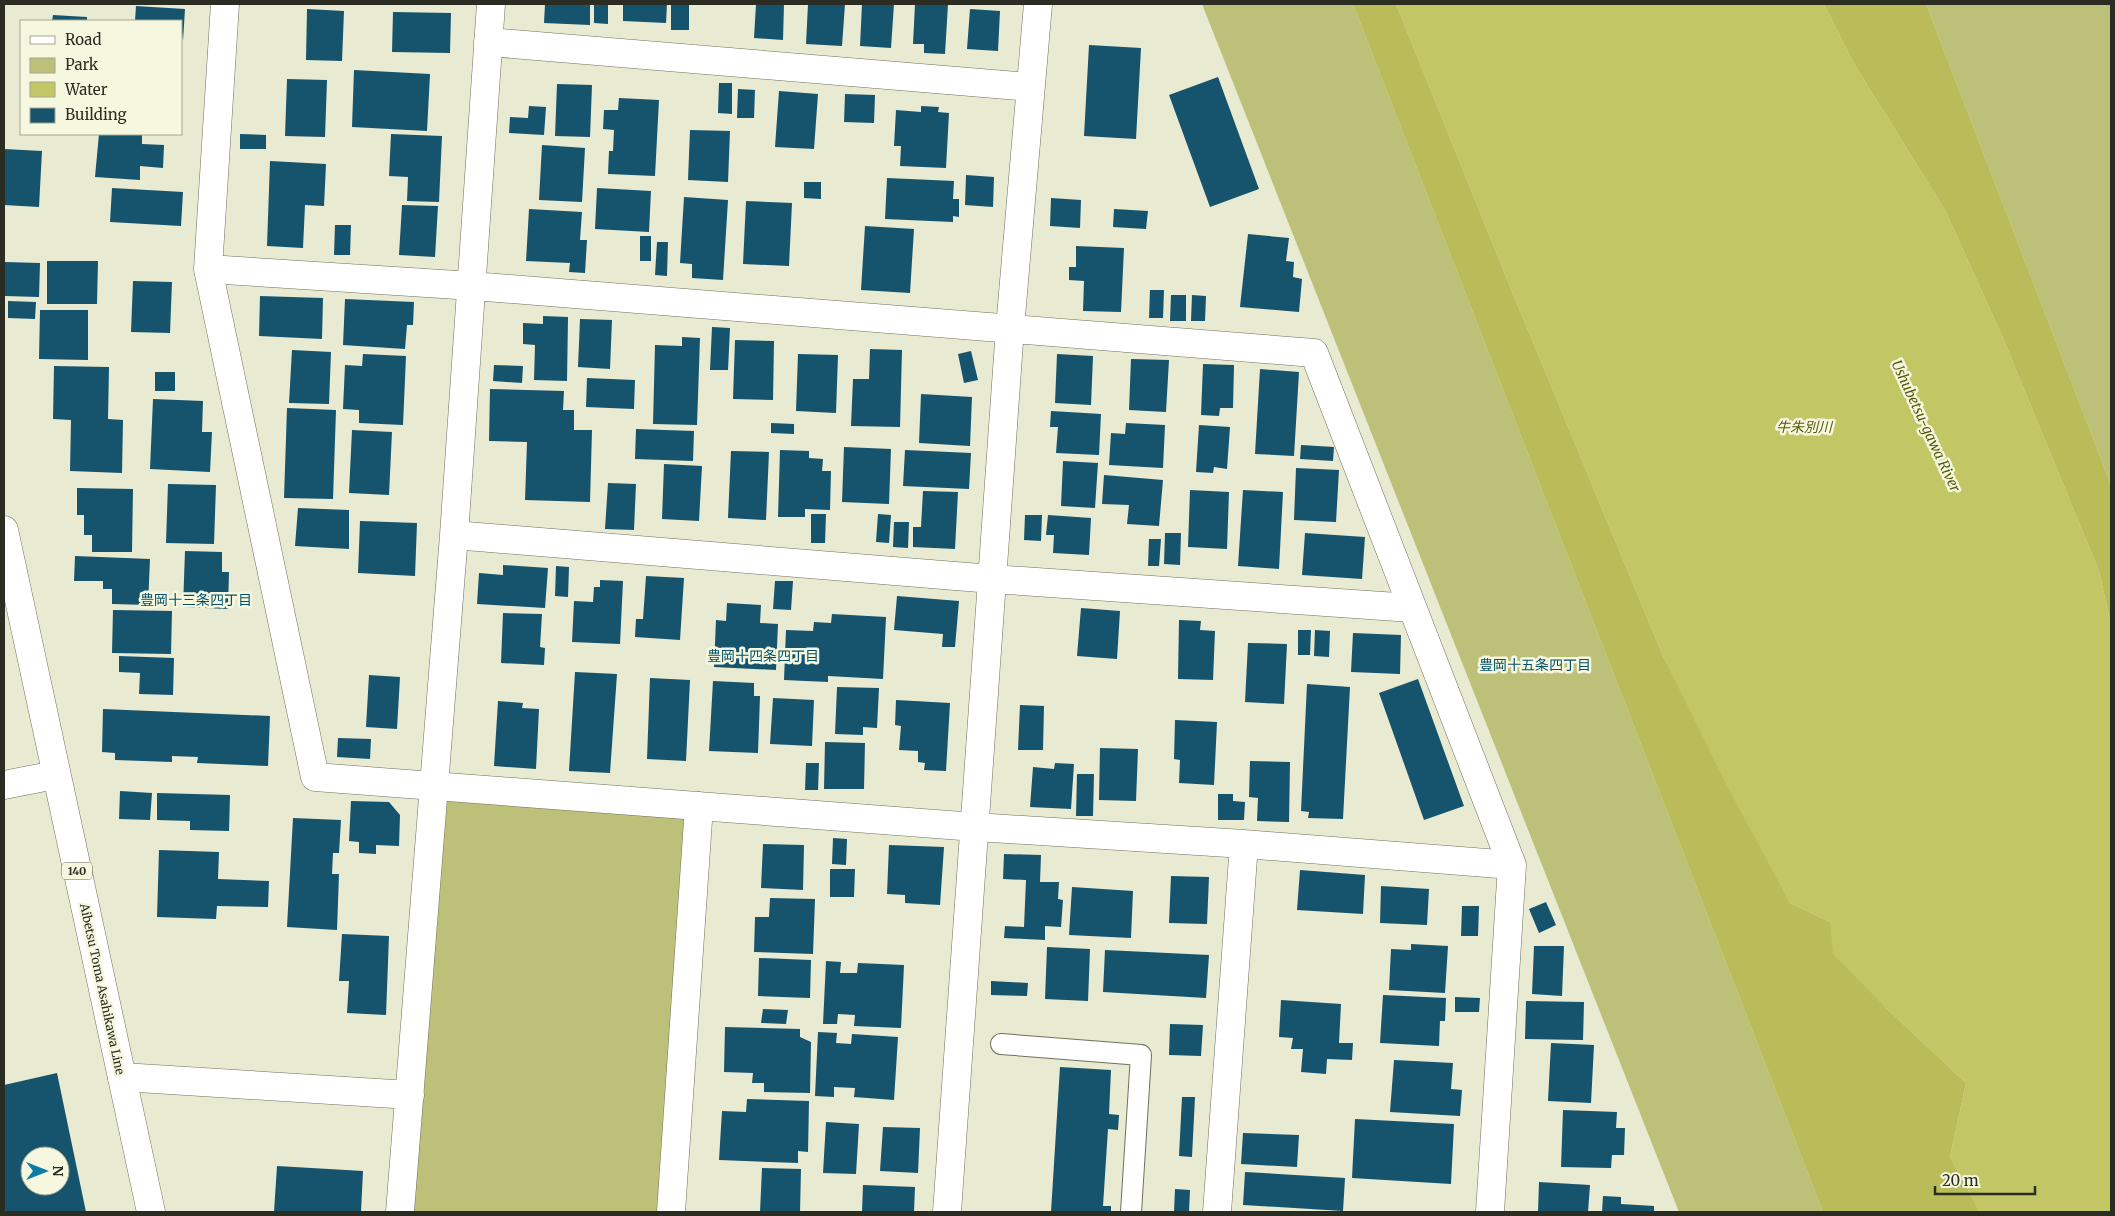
<svg xmlns="http://www.w3.org/2000/svg" width="2115" height="1216" font-family="Merriweather,'Noto Sans JP',serif">
	<rect width="100%" height="100%" fill="#e8ead1"/>
	<path fill="#bdc079" d="M1202,4H1353L1823,1212H1679Z
		M1926,4H2111V485Z
		M433,785L699,806L671,1212H400Z"/>
	<path fill="#b9bc59" d="M1353,4H1396L1513,294L1663,656L1790,903L1830,922L1886,1008L1966,1083L1950,1157L1980,1212H1823Z
		M1824,4H1926L2111,485V625L2099,571L2003,338L1945,210L1853,62Z"/>
	<path fill="#c3c664" d="M1396,4H1824L1853,62L1945,210L2003,338L2099,571L2111,625V1212H1980L1950,1157L1966,1083L1886,1008L1833,954L1830,922L1790,903L1727,786L1663,656L1513,294Z"/>
	<path fill="#16536d" fill-rule="evenodd" d="M545,4H590V25L544,23Z
		M594,4H608V24L594,23Z
		M623,4H667L666,23L623,21Z
		M671,4H689V30H671Z
		M756,4H784L783,40L754,38Z
		M808,4H845L842,46L806,44Z
		M862,4H894L891,48L860,46Z
		M915,4H948L945,54L924,53V44H913Z
		M136,6L185,9L183,41L181,21H135Z
		M307,9L344,11L342,61L306,60Z
		M970,9L1000,11L998,51L967,49Z
		M393,12L451,13L450,53L392,52Z
		M53,15L87,17V21H52Z
		M1089,45L1141,48L1136,139L1084,136Z
		M354,70L430,74L427,131L352,127Z
		M1218,77L1259,189L1210,207L1169,95Z
		M287,79L327,80L325,137L285,136Z
		M719,83H732V114L718,113Z
		M557,84L592,85L590,137L555,136Z
		M738,89L755,90L754,118H737Z
		M779,91L818,94L814,149L775,147Z
		M845,94L875,95L874,123L844,122Z
		M619,98L659,100L655,176L608,174L609,151H613L614,130L603,129L604,110H618Z
		M529,106L546,107L544,135L509,133L510,117L528,118Z
		M921,106L939,107L938,112L949,113L946,168L900,166L901,146H894L896,110L921,112Z
		M690,130L730,131L728,182L688,180Z
		M99,134H142V144L164,145L163,168L140,166V180L95,177Z
		M240,134L266,135V149H240Z
		M391,134L442,136L439,202L407,201L408,177L389,176Z
		M542,145L585,148L582,202L539,200Z
		M4,149L42,151L39,207L4,205Z
		M270,161L326,164L324,206L305,205L303,248L267,246Z
		M966,175L994,177L993,207L965,205Z
		M887,178L954,181L953,199H959V217L953,216V222L885,219Z
		M804,182H821V199L804,198Z
		M112,188L183,192L181,226L110,222Z
		M597,188L651,191L649,232L595,229Z
		M684,197L728,200L723,280L692,278V264L680,263Z
		M1051,198L1081,200L1080,228L1050,226Z
		M746,201L792,203L789,266L743,264Z
		M402,205L438,206L435,257L399,255Z
		M529,209L582,212L580,240H587L585,273L569,272L570,263L526,261Z
		M1114,209L1148,211L1146,229L1113,227Z
		M335,225H351L350,255H334Z
		M865,226L914,229L910,293L861,290Z
		M1248,234L1289,238L1286,261L1294,262L1293,277L1302,279L1299,312L1240,307Z
		M640,236H651V261H640Z
		M657,242H668L667,276L655,275Z
		M1076,246L1124,248L1121,312L1083,311L1084,281L1069,280V267H1076Z
		M47,261H98L97,304H47Z
		M5,262L40,263L39,297L5,296Z
		M133,281L172,282L170,333L131,332Z
		M1150,290H1164L1163,318H1149Z
		M1171,295H1186V321H1170Z
		M1192,295L1206,296L1205,321H1191Z
		M260,296L323,298L322,339L259,336Z
		M345,299L414,302L413,325H407L405,349L343,345Z
		M8,301L36,302L35,319L8,318Z
		M40,310H88V360L39,359Z
		M543,316L568,317L567,381L534,380L535,345L523,344V323L543,324Z
		M580,319L612,320L610,369L578,367Z
		M712,327L730,328L728,370H710Z
		M682,337L700,338L697,425L653,424L655,345L682,346Z
		M735,340L774,341L773,400L733,399Z
		M870,349L902,350L900,427L851,426L853,379H869Z
		M292,350L331,352L329,404L289,403Z
		M971,351L978,380L964,383L958,354Z
		M363,354L406,356L403,425L359,423V410L343,409L345,365L362,366Z
		M798,354L838,355L836,413L796,411Z
		M1057,354L1093,356L1091,405L1055,403Z
		M1131,359L1169,360L1166,412L1129,410Z
		M1203,364L1234,365L1233,408H1220L1219,416L1201,415Z
		M494,365L523,366L522,383L493,381Z
		M54,366L109,367L108,419L123,420L122,473L70,471L71,420L53,419Z
		M1260,369L1299,372L1294,456L1255,454Z
		M155,372H175V391H155Z
		M587,378L635,380L634,409L586,407Z
		M490,389L564,391L563,410H574V430H592L590,502L525,500L527,442L489,441Z
		M921,394L972,397L970,446L919,443Z
		M153,399L203,401L202,432H212L210,472L150,469Z
		M287,408L336,410L333,499L284,498Z
		M1051,411L1101,414L1099,455L1056,453L1058,427H1050Z
		M771,423L794,424V434L771,433Z
		M1126,423L1165,425L1163,468L1109,465L1111,433L1125,434Z
		M1199,425L1230,427L1227,469L1214,467L1213,473L1196,472Z
		M636,429L694,431L693,461L635,459Z
		M352,430L392,432L389,495L349,493Z
		M1301,445L1334,447L1333,461L1300,459Z
		M844,447L891,449L889,504L842,502Z
		M780,450L809,451V458L823,459L822,471H831L830,510L805,509V517H778Z
		M905,450L971,453L969,489L903,486Z
		M731,451L769,452L766,520L728,518Z
		M1063,461L1098,463L1095,508L1061,506Z
		M664,464L702,466L699,521L662,519Z
		M1296,468L1339,470L1336,522L1294,520Z
		M1104,475L1163,480L1159,526L1127,524L1129,505L1102,504Z
		M608,483L636,484L634,530L605,529Z
		M168,484L216,485L214,544L166,543Z
		M77,488L133,489L132,552H92V535H84V515H77Z
		M1190,490L1229,492L1227,549L1188,547Z
		M1243,490L1283,492L1279,569L1238,566Z
		M923,491L958,492L955,549L913,547V527H921Z
		M298,508L349,510V549L295,546Z
		M811,514H826L825,543H811Z
		M878,514L891,515L889,543L876,542Z
		M1025,515H1042L1041,541L1024,540Z
		M1048,515L1091,518L1089,555L1053,553L1054,535H1046Z
		M360,521L417,523L415,576L358,573Z
		M894,522H909L908,548L893,547Z
		M1165,533H1181L1180,565L1164,564Z
		M1305,533L1365,537L1362,579L1302,575Z
		M1149,539H1161L1159,566H1148Z
		M185,551L222,552V572H229L228,609L183,607Z
		M75,556L150,559L148,605L112,604V589H103V581H74Z
		M503,565L548,568L545,608L477,604L479,573L503,575Z
		M556,566L569,567L568,597L555,596Z
		M646,576L684,578L680,640L635,637L636,619H643Z
		M600,580L623,581L620,644L572,642L574,601L593,602L594,587H600Z
		M775,581H793L791,610L773,609Z
		M897,596L959,601L955,647H942L943,634L894,630Z
		M727,603L761,605L760,623L778,624L776,670L714,667L716,620L726,621Z
		M1081,608L1120,611L1117,659L1077,656Z
		M113,610L172,611L171,654L112,653Z
		M503,613L542,614L540,647L545,648L544,665L501,663Z
		M832,614L886,617L883,679L828,676V682L784,680L786,630L813,631L814,622L831,623Z
		M1179,620L1201,621L1200,630L1215,631L1213,680L1178,679Z
		M1298,630H1311L1310,655H1298Z
		M1315,630L1330,631L1329,657L1314,656Z
		M1353,633L1401,635L1400,674L1351,672Z
		M1248,643L1287,644L1284,704L1245,702Z
		M119,656L174,658L173,695L139,694L140,673L119,672Z
		M575,672L617,674L610,773L569,771Z
		M369,675L400,677L397,729L366,727Z
		M650,678L690,680L686,761L647,759Z
		M1418,679L1464,806L1424,820L1379,693Z
		M713,681L754,683V696H760L758,753L709,751Z
		M1307,684L1350,687L1343,819L1308,818L1309,812L1301,811Z
		M837,687L879,688L877,728L863,727V735L835,734Z
		M773,698L814,700L812,746L770,744Z
		M896,700L950,703L946,771L924,770L925,763L918,762V751L899,750L901,726L895,725Z
		M498,701L523,703L522,708L539,709L536,769L494,766Z
		M1020,705L1044,706L1043,750H1018Z
		M103,709L270,716L268,766L197,763L198,757L172,756V762L115,760V753L102,752Z
		M1175,720L1217,722L1214,785L1179,783L1180,760L1174,759Z
		M338,738L371,739L370,759L337,757Z
		M825,742L865,743L864,789H824Z
		M1100,748L1138,749L1136,801L1099,800Z
		M1250,761L1290,762L1289,822L1257,821L1258,798L1249,797Z
		M806,763H819L818,790H805Z
		M1055,763L1074,764L1071,809L1030,807L1033,767L1054,769Z
		M1077,774H1094L1093,816H1076Z
		M120,791L152,793L150,820L119,819Z
		M157,793L230,795L229,831L190,830V821L157,820Z
		M1218,794H1233V801L1245,802L1244,820H1218Z
		M351,801L389,802L400,815L399,846L376,845V854L359,853V842L349,841Z
		M293,818L341,820L339,853H333L332,874H339L337,930L287,927Z
		M833,838L847,839L846,865L832,864Z
		M763,844L804,845L803,890L761,888Z
		M889,845L944,847L940,905L905,903V895L887,894Z
		M159,850L219,852L218,879L269,881L268,907L217,906L216,919L157,917Z
		M1004,854L1041,855L1040,882H1059L1058,899L1063,900L1061,927L1045,926V940L1004,938L1005,926L1024,927L1026,880L1003,879Z
		M830,869H855L854,897H830Z
		M1300,870L1365,875L1363,914L1297,910Z
		M1171,876L1209,877L1207,924L1169,923Z
		M1381,886L1429,889L1427,925L1380,923Z
		M1072,887L1133,891L1131,938L1069,935Z
		M770,898L815,899L813,954L754,952L755,917H769Z
		M1546,902L1556,925L1539,933L1529,909Z
		M1462,906H1479L1478,936H1461Z
		M342,934L389,936L386,1015L347,1013L349,981H339Z
		M1411,944L1448,946L1445,993L1389,990L1391,949L1411,950Z
		M1534,946H1564L1562,996L1532,994Z
		M1047,947L1090,949L1088,1001L1045,999Z
		M1105,950L1209,955L1206,998L1103,992Z
		M759,958L811,960L810,998L758,996Z
		M826,961L841,962L840,973H857L858,963L904,965L901,1028L854,1026L855,1015L838,1014L837,1024H823Z
		M991,981L1028,983L1027,996L991,995Z
		M1383,995L1446,998L1445,1021H1440L1439,1046L1380,1043Z
		M1455,997L1480,998L1479,1012H1455Z
		M1281,1000L1341,1004L1339,1043H1353L1352,1060L1327,1059L1326,1074L1301,1072L1303,1049H1291L1293,1038L1279,1037Z
		M1526,1001L1584,1002L1583,1040L1525,1039Z
		M763,1009L788,1010L786,1024L761,1023Z
		M1170,1024L1203,1025L1201,1056L1169,1055Z
		M725,1027L800,1029V1037L811,1042L810,1093L764,1092V1083H752L753,1073L724,1072Z
		M818,1032L837,1033L836,1043L851,1044L852,1034L898,1037L894,1100L854,1097L855,1088L834,1087V1097L815,1096Z
		M1551,1043L1594,1045L1591,1103L1548,1101Z
		M1394,1060L1453,1063L1451,1089L1462,1090L1460,1116L1390,1112Z
		M1060,1067L1111,1070L1109,1114L1119,1115L1118,1130L1108,1129L1103,1206H1111V1212H1051Z
		M57,1073L86,1212H4V1085ZM30,1156H60V1186H30Z
		M1182,1097H1195L1192,1157L1179,1156Z
		M747,1099L809,1101L808,1152L798,1151V1163L719,1160L722,1111L746,1112Z
		M1563,1110L1617,1112L1616,1128H1625L1624,1155H1612L1611,1168L1561,1167Z
		M1355,1119L1454,1124L1451,1184L1352,1178Z
		M826,1122L859,1124L856,1174L823,1173Z
		M883,1127L920,1128L918,1173L880,1171Z
		M1243,1133L1299,1135L1297,1167L1241,1164Z
		M277,1166L363,1171L361,1212H274Z
		M762,1168L801,1169L800,1212H760Z
		M1245,1172L1345,1178L1343,1211L1243,1205Z
		M1539,1182L1590,1185L1588,1212H1538Z
		M863,1185L915,1187L914,1212H862Z
		M1175,1189L1190,1190L1189,1212H1174Z
		M1603,1196L1621,1197V1204L1654,1206V1212H1602Z"/>
	<g fill="none" stroke-linecap="round" stroke-linejoin="round">
		<defs>
			<path id="service" d="M1001,1044L1141,1055L1131,1212"/>
			<path id="minor" d="M225,4L208,269L315,777L975,827L1244,844L1512,865
				M488,42L1030,87
				M208,269L473,286L1314,353L1512,865L1490,1212
				M454,535L992,579L1412,608
				M4,785L55,775
				M122,1077L410,1095
				M400,1212L454,535L491,4
				M671,1212L699,806
				M947,1212L1010,328L1038,4
				M1217,1212L1244,844"/>
			<path id="primary" d="M4,530L151,1212"/>
		</defs>
		<use href="#service" stroke="#6f715b" stroke-width="22"/>
		<use href="#minor" stroke="#6f715b" stroke-width="29"/>
		<use href="#primary" stroke="#6f715b" stroke-width="29"/>
		<use href="#service" stroke="#fff" stroke-width="20"/>
		<use href="#minor" stroke="#fff" stroke-width="28"/>
		<use href="#primary" stroke="#fff" stroke-width="28"/>
	</g>
	<g text-anchor="middle" stroke-width="5" stroke-linejoin="round" paint-order="stroke">
		<rect fill="#f5f7de" stroke="#68695a" stroke-width="1" x="62" y="862.5" width="30" height="17" rx="4"/>
		<g font-size="11" font-weight="bold" fill="#2b2c22">
			<text x="77" y="875">140</text>
		</g>
		<g font-size="12" fill="#2b2c22" stroke="#f5f7de">
			<text transform="translate(102 989) rotate(78)" y="4">Aibetsu Toma Asahikawa Line</text>
		</g>
		<g font-size="14" font-style="italic" fill="#58590e" stroke="#f5f7de">
			<text transform="translate(1926 426) rotate(65)" y="5">Ushubetsu-gawa River</text>
			<text x="1804" y="432">牛朱別川</text>
		</g>
		<g font-size="14" fill="#05516d" stroke="#f5f7de">
			<text x="196" y="605">豊岡十三条四丁目</text>
			<text x="763" y="661">豊岡十四条四丁目</text>
			<text x="1535" y="670">豊岡十五条四丁目</text>
		</g>
	</g>
	<rect width="2115" height="1216" fill="none" stroke="#2b2c22" stroke-width="10"/>
	<rect x="20" y="20" width="162" height="115" fill="#f5f7de" stroke="#a4a693"/>
	<rect x="30" y="36" width="25" height="8" fill="#ffffff" stroke="#a4a693"/>
	<text x="65" y="45" font-size="15" fill="#2b2c22">Road</text>
	<rect x="30" y="58" width="25" height="15" fill="#bdc079" stroke="#a4a693"/>
	<text x="65" y="70" font-size="15" fill="#2b2c22">Park</text>
	<rect x="30" y="82" width="25" height="15" fill="#c3c664" stroke="#a4a693"/>
	<text x="65" y="95" font-size="15" fill="#2b2c22">Water</text>
	<rect x="30" y="108" width="25" height="15" fill="#16536d" stroke="#a4a693"/>
	<text x="65" y="120" font-size="15" fill="#2b2c22">Building</text>
	<g transform="translate(45 1171) rotate(90)"><circle r="24" fill="#f5f7de" stroke="#a4a693"/>
	<path d="M0-4L9 19L0 12L-9 19Z" fill="#0a7ca5"/>
	<text y="-8" font-size="14" font-weight="bold" text-anchor="middle" fill="#2b2c22">N</text>
	</g>
	<path d="M1935 1186v8h100v-8" fill="none" stroke="#2b2c22" stroke-width="2.5"/>
	<text x="1942" y="1186" font-size="15" fill="#2b2c22" stroke="#f5f7de" stroke-width="4" paint-order="stroke">20 m</text>
</svg>
